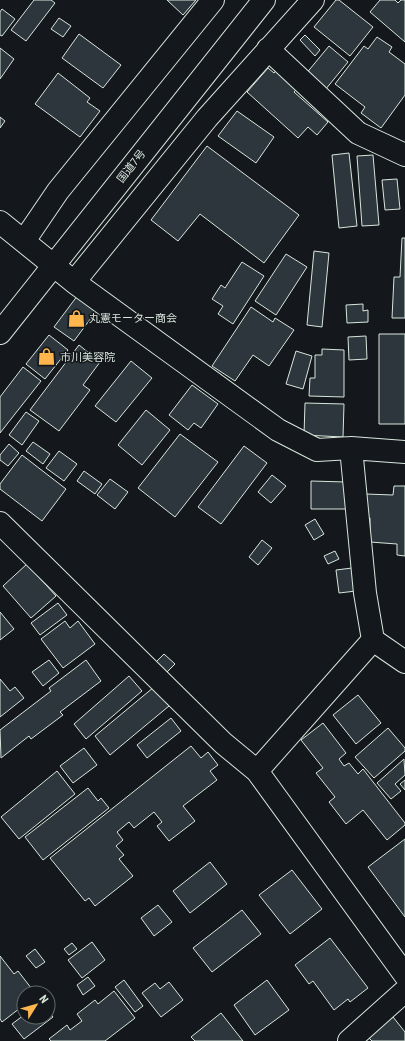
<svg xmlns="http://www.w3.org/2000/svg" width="405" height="1041" font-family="'Roboto Condensed','Noto Sans JP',sans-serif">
	<rect width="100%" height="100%" fill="#14181c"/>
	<path fill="#2c363c" stroke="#d8e6dc" d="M34,0H51L55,3L26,41L11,30Z
		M167,0H196L183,15Z
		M336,0H339L373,27L350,56L314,27Z
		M380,0H395L398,3L401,0H405V42L370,12Z
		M2,9L15,19L2,36L0,35V12Z
		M59,18L71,26L63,37L51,29Z
		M79,34L121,65L103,88L62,58Z
		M305,35L320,50L315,56L300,40Z
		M377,37L392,47L389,52L405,64V95L381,128L361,113L365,107L335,84L364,46L368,49Z
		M329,46L348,62L325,90L305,75Z
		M0,48L14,59L0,79Z
		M268,68L274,73L277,69L298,88L294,92L328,122L317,135L308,127L298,138L247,92Z
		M58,73L90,98L87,102L100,111L80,137L35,104Z
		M237,111L274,137L256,163L218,136Z
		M0,117L5,121L0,128Z
		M207,146L299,215L264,263L200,214L178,241L151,220Z
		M349,153L357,226L339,228L332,155Z
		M373,155L379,225L362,226L357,156Z
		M397,179L400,209L385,210L382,180Z
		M402,238H405V318H392L394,277H400Z
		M314,251L329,253L322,327L307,325Z
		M286,254L307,267L276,315L255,301Z
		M242,262L264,276L233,324L218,314L223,306L212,299L221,285L225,288Z
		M78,295L97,310L74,341L54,327Z
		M363,304V311L368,310V322L347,323L346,305Z
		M251,307L273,322L275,318L294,330L269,366L253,355L235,381L212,366Z
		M379,334H405V424H379Z
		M49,335L68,350L45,379L26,364Z
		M366,336L367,359L349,360L348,337Z
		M79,345L100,362L83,385L90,390L59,431L30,410Z
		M322,349L344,350V397L309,396L310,378H315V355H322Z
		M296,351L312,356L303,389L286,384Z
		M131,361L152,378L116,422L95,406Z
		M23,367L41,381L0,433V397Z
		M192,385L218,404L201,428L194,423L188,430L169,415Z
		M305,403L344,404L343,437L304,435Z
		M146,410L170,430L142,465L118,445Z
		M26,412L39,421L22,445L9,435Z
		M180,434L218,462L175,517L138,488Z
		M33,442L50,454L43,464L26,451Z
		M9,444L19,453L8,466L0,460V455Z
		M244,446L267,463L221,524L198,507Z
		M59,451L77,464L64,481L46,468Z
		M22,455L66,489L42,521L0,489V484Z
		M84,471L102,484L95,494L77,481Z
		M272,475L286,486L271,503L258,492Z
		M110,479L128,492L115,509L97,495Z
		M311,481L346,482V509H311Z
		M394,486H405V556L397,555V544L370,542V518H365L366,494L393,495Z
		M315,519L324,534L314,540L305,525Z
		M262,540L272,548L258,565L249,557Z
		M335,551L339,559L328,564L324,556Z
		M27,564L56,596L31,618L3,586Z
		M352,568L356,591L339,593L336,570Z
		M58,603L67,615L40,635L31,623Z
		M0,612L14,629L0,640Z
		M65,621L70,628L78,621L95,644L63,668L41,639Z
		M164,654L175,664L166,673L155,663Z
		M49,660L59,673L43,686L32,672Z
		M86,660L101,681L60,712L63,715L31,739L29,736L1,758L0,730L51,691L49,688Z
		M129,676L142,691L86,739L74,724Z
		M0,679L10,691L15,687L24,698L0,717Z
		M154,687L169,706L110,755L95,736Z
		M358,695L381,723L356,744L333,715Z
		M171,718L181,731L147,758L137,745Z
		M323,723L346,753L339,759L344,766L349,763L358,774L363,769L405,823V825L387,840L363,810L346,824L329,802L335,797L316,773L323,768L301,740Z
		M388,728L405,748V751L374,778L355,757Z
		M191,746L201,758L208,752L218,765L210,771L217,780L183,806L195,821L169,841L157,826L162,822L154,812L134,828L129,822L117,832L123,840L116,846L124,855L119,859L133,876L95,906L89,898L85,901L50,858Z
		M84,748L97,765L73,783L60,766Z
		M404,759L405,775L395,784L401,791L391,799L377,783Z
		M57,771L75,794L19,839L1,817Z
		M405,780V790L400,784Z
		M88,788L98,801L101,798L109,808L43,860L25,837Z
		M405,839V917L368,867Z
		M210,862L227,884L190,913L173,891Z
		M292,870L322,909L290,934L259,895Z
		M158,905L172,922L154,936L141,918Z
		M242,910L261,934L212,972L193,948Z
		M330,938L368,988L350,1002L348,999L334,1010L313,981L309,984L295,965Z
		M92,942L105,960L82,978L68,960Z
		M72,943L77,949L69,955L64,949Z
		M35,949L45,962L36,968L26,956Z
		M0,956L14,974L18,971L35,993H24V1005L2,1022L0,1019Z
		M88,977L95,986L83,995L77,985Z
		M124,980L143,1006L135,1012L115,987Z
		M267,980L289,1010L255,1035L234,1005Z
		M169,982L183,1000L161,1017L142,993L155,983L160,989Z
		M114,991L135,1018L105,1041H51L49,1039L67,1025L70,1030L82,1021L77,1014L95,1000L98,1004Z
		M48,1011L53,1017L24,1039L12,1024L24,1015V1017H48Z
		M221,1013L243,1041H195L191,1037Z
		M393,1017L405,1032V1041H372L368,1037Z"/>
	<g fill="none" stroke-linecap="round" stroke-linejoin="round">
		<defs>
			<path id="street" d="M268,49L358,133L405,155
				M0,222L74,282L278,430L317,450L351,448L405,452
				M24,241L58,191L213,0
				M74,282L207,118L313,0
				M351,448L365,593L373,640
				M0,523L223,743L257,771L405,975
				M257,771L373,640L405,662
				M349,1041L405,991"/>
			<path id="highway" d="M0,333L264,0"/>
		</defs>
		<use href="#street" stroke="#d8e6dc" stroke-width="24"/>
		<use href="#highway" stroke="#d8e6dc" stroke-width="24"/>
		<use href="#street" stroke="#14181c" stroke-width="22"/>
		<use href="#highway" stroke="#14181c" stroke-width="22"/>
	</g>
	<defs>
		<symbol id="shop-bare" viewBox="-9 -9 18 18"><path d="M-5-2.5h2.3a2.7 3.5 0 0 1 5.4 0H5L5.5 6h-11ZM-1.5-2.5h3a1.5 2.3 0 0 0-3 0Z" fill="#ffb74d" stroke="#14181c" stroke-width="2.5" paint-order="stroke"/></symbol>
	</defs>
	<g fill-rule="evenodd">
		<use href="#shop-bare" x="64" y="306" width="25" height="25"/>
		<use href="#shop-bare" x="34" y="344" width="25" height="25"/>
	</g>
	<g text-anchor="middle" stroke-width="3" stroke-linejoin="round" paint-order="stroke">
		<g font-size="11" fill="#d8e6dc" stroke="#14181c">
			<text transform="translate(131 166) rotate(-52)" y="4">国道7号</text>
		</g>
		<g font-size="11" fill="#d8e6dc" stroke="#14181c" text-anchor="start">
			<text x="89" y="322">丸憲モーター商会</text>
			<text x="60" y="361">市川美容院</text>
		</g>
	</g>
	<g transform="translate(36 1005) rotate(53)"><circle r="19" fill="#14181c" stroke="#626a69"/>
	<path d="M0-3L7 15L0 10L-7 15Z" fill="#ffb74d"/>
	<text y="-6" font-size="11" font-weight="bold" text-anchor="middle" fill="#d8e6dc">N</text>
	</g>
</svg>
